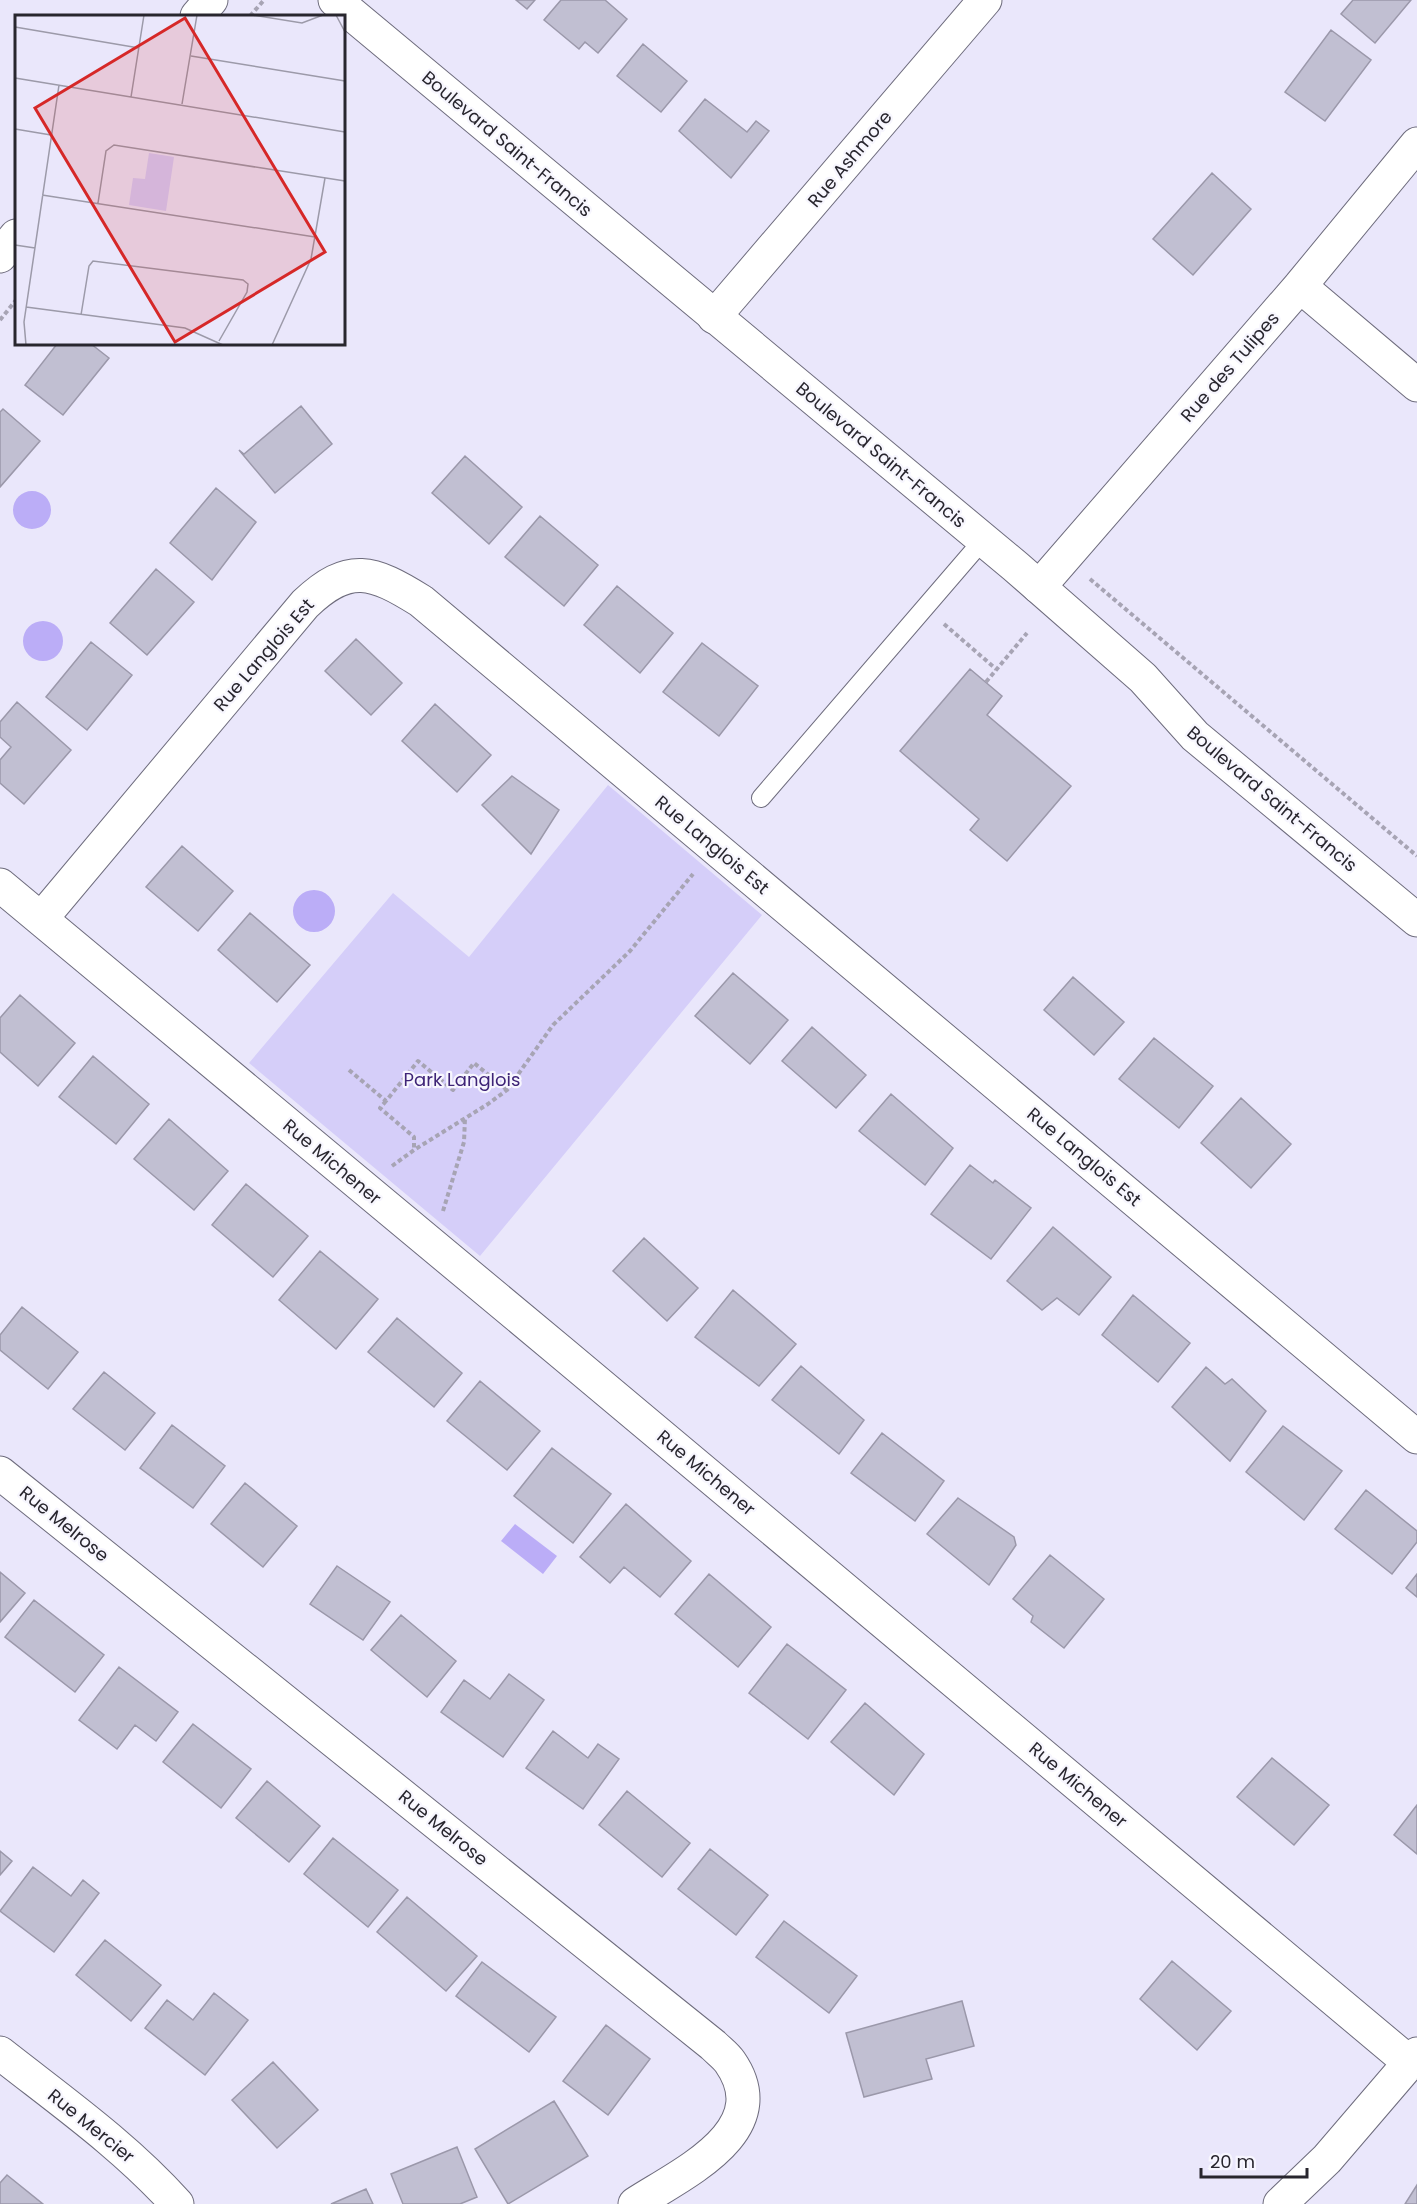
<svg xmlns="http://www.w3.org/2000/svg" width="1417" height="2204" font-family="Poppins,sans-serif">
	<rect width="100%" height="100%" fill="#eae7fb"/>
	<path fill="#d5cef9" d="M608,785L762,915L480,1256L249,1063L393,893L469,957Z"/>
	<path fill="#bbadf7" d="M13 510a19 19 0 1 1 38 0a19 19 0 1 1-38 0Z
		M23 641a20 20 0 1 1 40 0a20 20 0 1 1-40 0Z
		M293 911a21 21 0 1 1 42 0a21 21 0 1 1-42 0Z
		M515,1524L557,1556L543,1574L501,1541Z"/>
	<path fill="#c1bfd2" stroke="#9b98aa" stroke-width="1.5" d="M516,0H535L527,9Z
		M561,0H605L627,19L598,53L585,42L579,49L544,20Z
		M1353,0H1411L1375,43L1341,14Z
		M1331,30L1371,60L1325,121L1285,92Z
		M643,44L687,81L661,112L617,76Z
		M705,99L747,132L756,121L769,131L731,178L679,131Z
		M1212,173L1251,209L1193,275L1153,239Z
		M57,344H91L109,358L63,415L25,385Z
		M301,406L332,444L275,493L239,450L244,454Z
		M3,409L40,441L0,487V412Z
		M465,456L522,507L489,544L432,493Z
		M216,488L256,522L212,580L170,543Z
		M540,516L598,565L564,606L505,557Z
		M156,569L194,602L147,655L110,623Z
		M617,586L673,633L640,673L584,625Z
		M356,639L402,683L371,715L325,671Z
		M91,642L132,675L87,730L46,697Z
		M702,643L758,686L719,736L663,692Z
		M970,669L1002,696L987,715L1071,786L1007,861L970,830L979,819L900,751Z
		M17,702L71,750L24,804L0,783V760L11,747L0,737V722Z
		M435,704L491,755L457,792L402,741Z
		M512,776L559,810L531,854L482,805Z
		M182,846L233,891L198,931L146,887Z
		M250,913L310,965L277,1002L218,950Z
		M733,973L788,1020L750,1064L695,1016Z
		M1073,977L1124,1022L1094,1055L1044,1010Z
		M20,995L75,1043L38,1086L0,1052V1018Z
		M812,1027L866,1075L836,1108L782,1061Z
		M1154,1038L1213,1086L1179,1128L1119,1079Z
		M93,1056L149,1104L116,1144L59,1097Z
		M891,1094L953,1148L925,1185L859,1131Z
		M1241,1098L1291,1144L1251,1188L1201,1143Z
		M169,1119L228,1171L194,1210L134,1159Z
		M970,1165L993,1183L995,1180L1031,1208L991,1259L931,1214Z
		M246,1184L308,1236L273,1277L212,1225Z
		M1053,1227L1111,1277L1079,1315L1057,1298L1042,1310L1007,1281Z
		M644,1238L698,1288L667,1321L613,1271Z
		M320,1251L378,1299L336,1349L279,1300Z
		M733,1290L796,1344L759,1386L695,1337Z
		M1133,1295L1190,1343L1158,1382L1102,1335Z
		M22,1307L78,1352L48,1389L0,1350V1335Z
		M397,1318L462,1373L434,1407L368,1352Z
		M801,1366L864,1420L839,1454L772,1400Z
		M1206,1367L1225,1384L1232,1379L1266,1411L1230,1461L1172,1407Z
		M104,1372L155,1413L125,1450L73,1409Z
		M480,1381L540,1431L507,1470L447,1421Z
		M172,1425L225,1466L193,1508L140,1468Z
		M1283,1426L1342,1471L1304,1520L1246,1472Z
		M882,1433L944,1481L915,1521L851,1473Z
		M552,1448L611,1494L573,1543L514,1496Z
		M245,1483L297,1526L263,1567L211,1524Z
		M1366,1490L1417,1531V1542L1392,1574L1335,1529Z
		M958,1498L1014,1537L1016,1545L989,1585L927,1534Z
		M626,1504L691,1561L660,1597L624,1567L610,1583L580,1557Z
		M1050,1555L1104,1599L1064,1648L1031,1622L1033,1616L1013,1599Z
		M337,1566L390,1602L363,1640L310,1604Z
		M0,1572L25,1593L0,1622Z
		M709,1574L771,1627L738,1667L675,1614Z
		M1417,1574V1597L1406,1588Z
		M34,1600L104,1655L75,1692L5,1637Z
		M401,1615L456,1661L427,1697L371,1650Z
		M787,1644L846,1690L808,1739L749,1693Z
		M119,1667L178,1712L156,1741L135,1725L117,1749L79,1720Z
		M509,1674L544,1700L503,1757L441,1712L464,1680L490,1699Z
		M865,1703L924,1754L894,1795L831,1742Z
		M193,1724L251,1769L221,1808L163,1762Z
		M553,1731L588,1758L598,1744L619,1759L583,1809L526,1768Z
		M1272,1758L1329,1805L1294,1845L1237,1797Z
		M267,1781L320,1826L289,1862L236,1818Z
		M627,1791L690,1843L662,1877L599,1825Z
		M1417,1805V1854L1394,1835Z
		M333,1838L398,1890L368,1927L304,1874Z
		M710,1849L768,1895L736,1935L678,1889Z
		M0,1851L12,1861L0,1875Z
		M33,1867L71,1896L83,1880L99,1893L54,1952L0,1911Z
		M407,1897L477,1956L446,1991L377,1932Z
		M784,1921L857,1976L829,2013L756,1957Z
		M105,1940L161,1985L131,2021L76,1975Z
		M1172,1961L1231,2011L1197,2050L1140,1999Z
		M482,1962L556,2017L529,2052L456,1996Z
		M214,1993L248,2020L205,2075L145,2028L167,2000L193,2020Z
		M962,2001L974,2046L926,2059L932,2079L864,2097L846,2033Z
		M606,2025L650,2059L608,2115L563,2081Z
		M273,2062L318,2110L277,2148L232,2100Z
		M554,2101L588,2156L508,2204L475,2149Z
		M457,2147L477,2197L460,2204H403L391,2174Z
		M7,2175L43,2204H0V2183Z
		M1417,2185V2204H1405Z
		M366,2189L373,2204H331Z"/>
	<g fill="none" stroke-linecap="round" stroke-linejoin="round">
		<defs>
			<path id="service" d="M761,798L983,540"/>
			<path id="minor" d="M197,16L211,0
				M0,256L16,236
				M1300,286L1417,385
				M714,317L985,0
				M1039,587L1300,286L1417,144
				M0,885L561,1352L1410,2063
				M41,919L305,604C349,562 373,571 421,601L1417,1437
				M0,1473L713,2045C719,2051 726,2056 730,2062C778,2131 681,2174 635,2204
				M0,2053C61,2101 125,2146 177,2204
				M1280,2204L1327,2159L1417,2054"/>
			<path id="tertiary" d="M335,0L1015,566L1143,678L1195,736L1417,920"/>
		</defs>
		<use href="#service" stroke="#6e6c7d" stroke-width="20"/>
		<use href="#minor" stroke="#6e6c7d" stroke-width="35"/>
		<use href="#tertiary" stroke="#6e6c7d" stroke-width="35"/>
		<path stroke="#a7a4b4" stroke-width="4" stroke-dasharray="4.5 3" stroke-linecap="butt" d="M250,16L264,0
			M0,320L16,300
			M1090,579L1417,856
			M944,624L996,669
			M986,682L1027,633
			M349,1070L386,1101L418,1061L453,1090L474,1063L507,1090
			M386,1101L380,1108L414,1137V1150
			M392,1166L414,1150L488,1104L507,1090L553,1025L630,951L693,874
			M443,1211L464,1142L465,1118"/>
		<use href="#service" stroke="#fff" stroke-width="18"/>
		<use href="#minor" stroke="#fff" stroke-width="33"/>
		<use href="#tertiary" stroke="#fff" stroke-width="33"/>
	</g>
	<g text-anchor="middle" stroke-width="4.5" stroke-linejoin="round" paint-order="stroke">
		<g font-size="18" fill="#28262e" stroke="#f7f6fe">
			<text transform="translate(507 144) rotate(40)" y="6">Boulevard Saint-Francis</text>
			<text transform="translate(850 159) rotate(-50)" y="6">Rue Ashmore</text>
			<text transform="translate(1230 367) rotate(-49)" y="6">Rue des Tulipes</text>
			<text transform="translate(881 455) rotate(40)" y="6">Boulevard Saint-Francis</text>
			<text transform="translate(264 655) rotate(-49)" y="6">Rue Langlois Est</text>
			<text transform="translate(1272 799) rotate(40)" y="6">Boulevard Saint-Francis</text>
			<text transform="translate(712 845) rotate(40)" y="6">Rue Langlois Est</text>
			<text transform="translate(1084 1157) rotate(40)" y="6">Rue Langlois Est</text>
			<text transform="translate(332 1162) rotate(40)" y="6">Rue Michener</text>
			<text transform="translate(706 1473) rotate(40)" y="6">Rue Michener</text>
			<text transform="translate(64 1524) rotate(39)" y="6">Rue Melrose</text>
			<text transform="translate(1078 1785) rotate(40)" y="6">Rue Michener</text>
			<text transform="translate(443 1828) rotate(39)" y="6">Rue Melrose</text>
			<text transform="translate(91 2126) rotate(39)" y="6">Rue Mercier</text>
		</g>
		<g font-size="18" fill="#3e2477" stroke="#f7f6fe">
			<text x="462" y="1086">Park Langlois</text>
		</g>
	</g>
	<g transform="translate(15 15)">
		<rect width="330" height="330" fill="#eae7fb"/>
		<path d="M134,138L159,142L151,196L114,190L118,163L130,164Z" fill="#d5cef9"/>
		<path fill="none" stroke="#9c9aa9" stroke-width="1.5" d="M237,0L287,8L308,0M321,0L330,17M0,12L124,33M176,41L330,66M0,63L330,117M116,82L129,0M167,89L182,0M0,114L36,120M27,180L300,222M83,188L91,136L99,130L330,166M0,230L20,233M11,292L170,313L208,330M66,300L74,251L78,246L228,265L233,269L232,277L204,326M11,330L9,307L44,70M257,330L296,244L310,163"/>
		<path fill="#d62828" fill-opacity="0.15" stroke="#d62828" stroke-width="3" d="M170,3L310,237L160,327L20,93Z"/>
		<rect width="330" height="330" fill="none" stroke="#28262e" stroke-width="3"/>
	</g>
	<path d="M1201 2168v9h106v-9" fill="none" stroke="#28262e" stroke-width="3"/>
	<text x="1210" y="2168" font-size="18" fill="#28262e" stroke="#f7f6fe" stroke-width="4.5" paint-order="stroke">20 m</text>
</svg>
